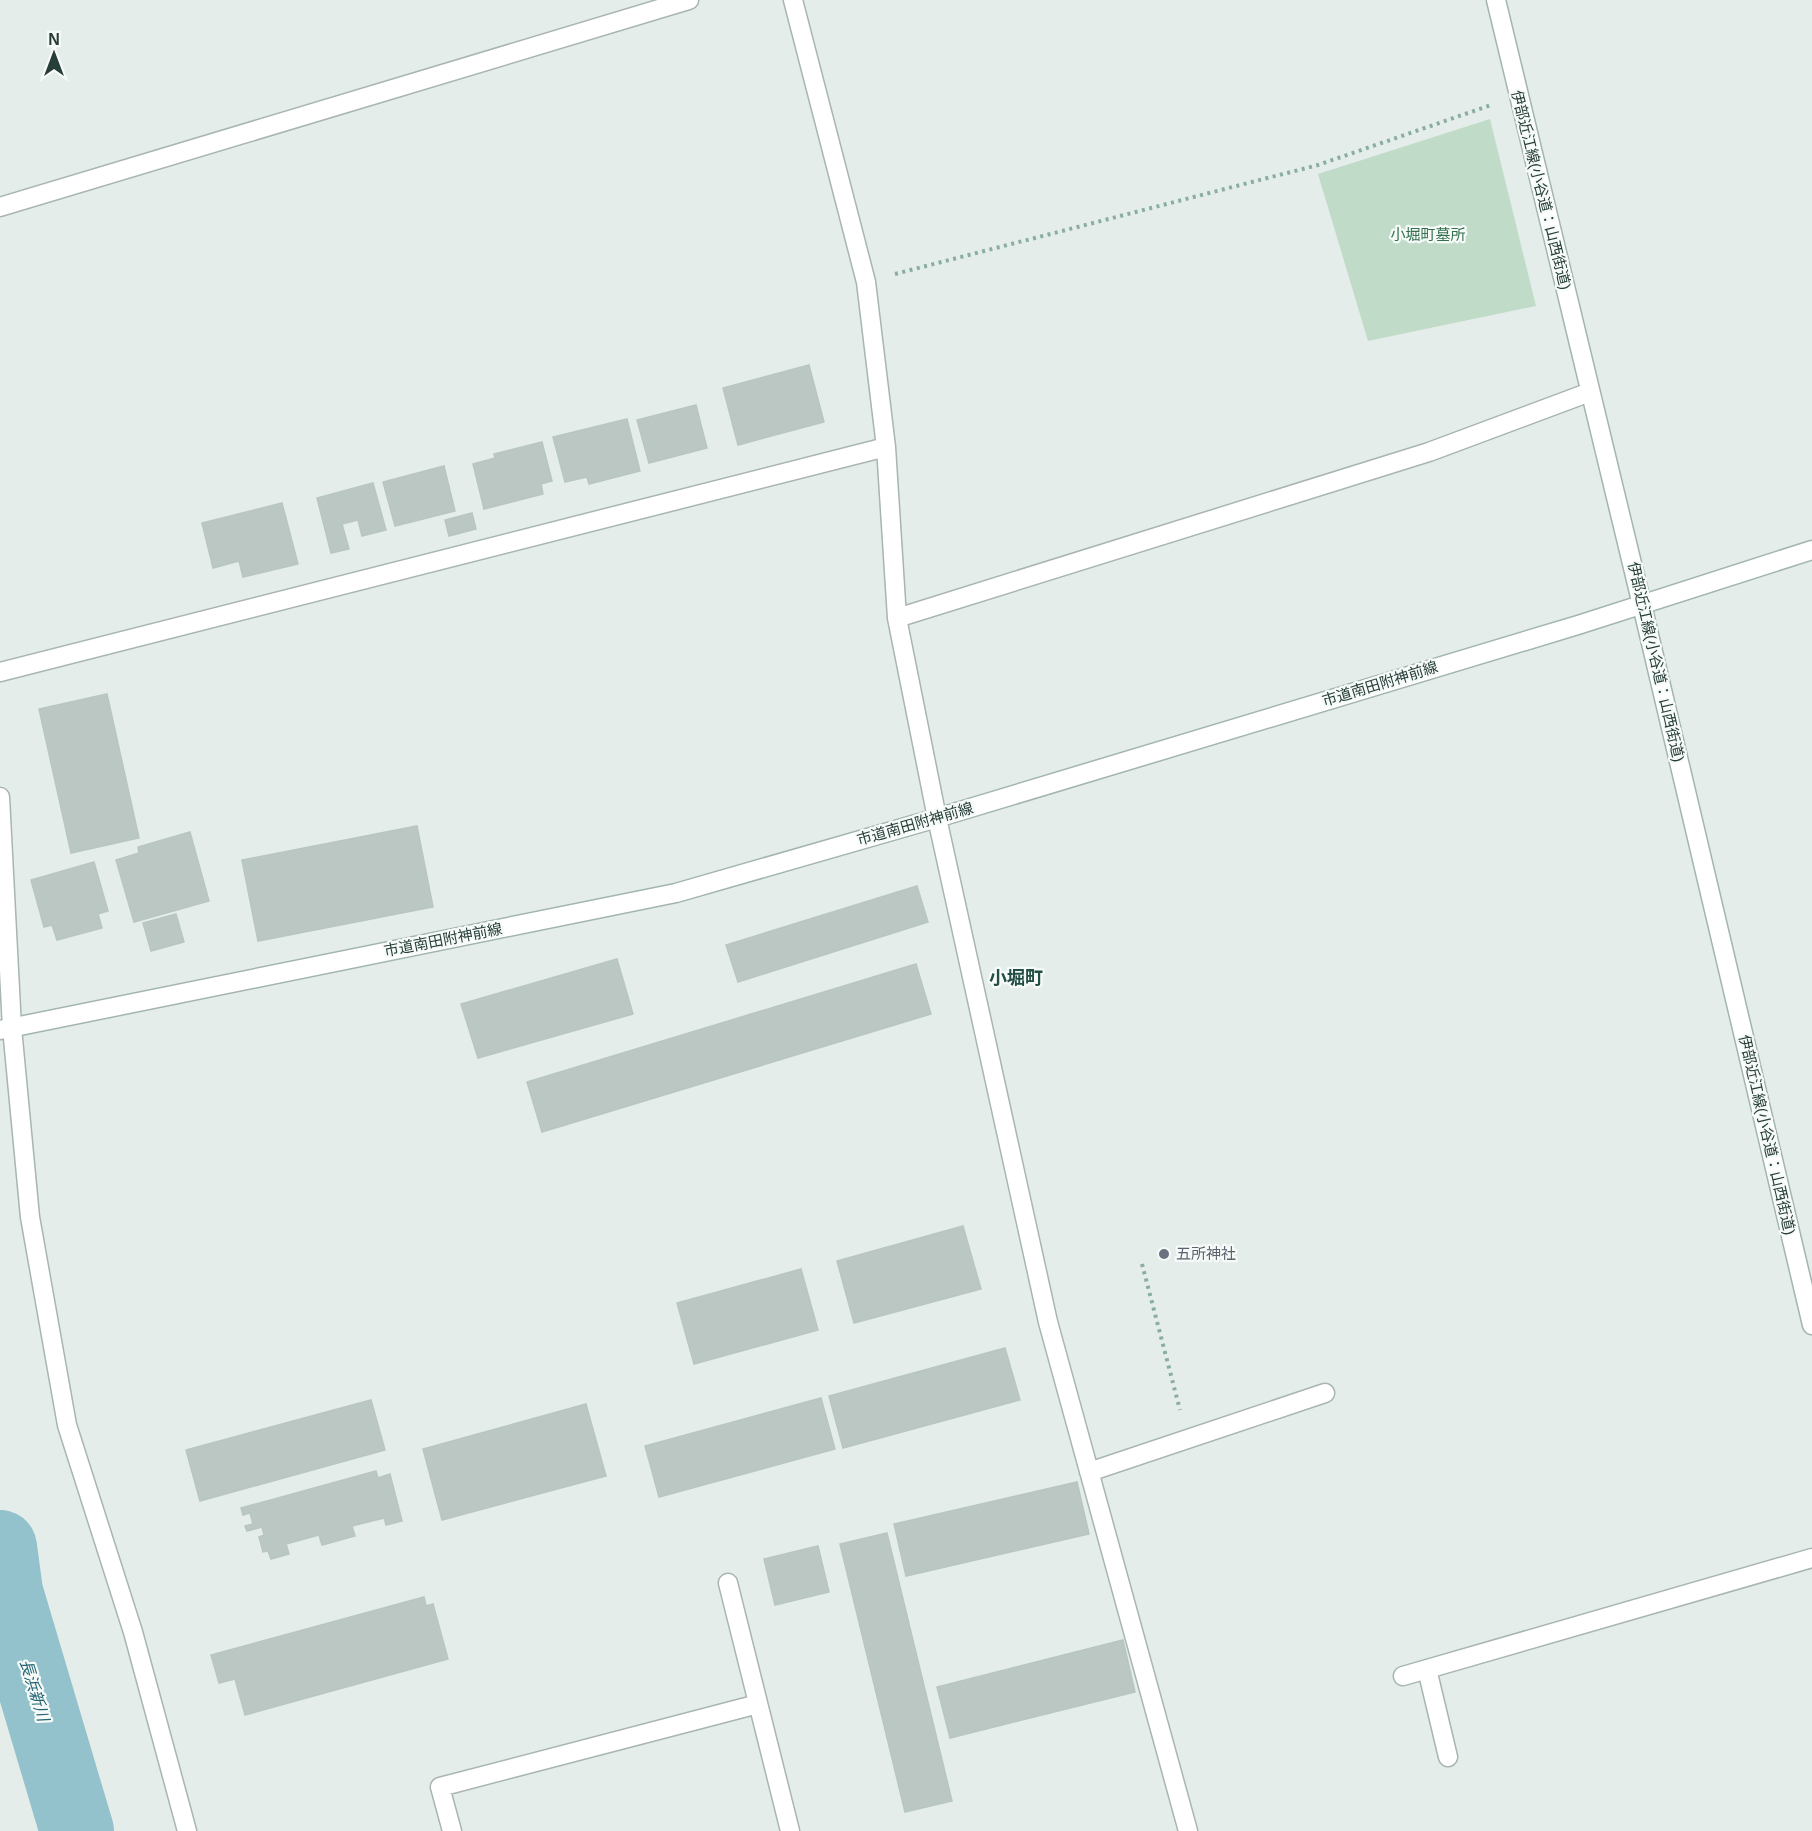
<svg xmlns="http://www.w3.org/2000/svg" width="1812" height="1831" font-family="Helvetica,'Noto Sans JP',sans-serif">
	<rect width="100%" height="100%" fill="#e5edea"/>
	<path fill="#c0dcc9" d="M1490,119L1536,306L1368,341L1318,174Z"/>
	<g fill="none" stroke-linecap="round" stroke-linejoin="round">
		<path stroke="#93c2cc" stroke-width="74" d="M0,1547L6,1592L77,1831"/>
	</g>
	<path fill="#bbc7c3" stroke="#b8c6c1" stroke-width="1.5" d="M809,365L824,422L738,445L723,388Z
		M696,405L707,448L649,463L637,420Z
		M627,419L640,471L589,484L587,477L565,482L553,437Z
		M542,442L552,481L541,484L543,494L484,509L473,464L495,458L494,454Z
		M444,466L455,511L395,526L383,482Z
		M373,483L386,530L362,536L358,520L342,524L349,549L331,553L317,498Z
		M282,503L298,564L243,577L239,561L213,568L202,523Z
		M472,513L476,529L449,536L445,520Z
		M107,694L139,838L71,853L39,709Z
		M417,826L433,907L258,941L242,860Z
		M190,832L209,901L134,922L116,860L139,853L138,847Z
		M94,862L108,911L98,914L102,928L57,940L52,925L44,927L31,880Z
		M917,886L928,922L738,982L726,945Z
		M176,914L184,942L151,951L143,923Z
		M617,959L633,1014L478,1058L461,1004Z
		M916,964L931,1014L542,1132L527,1082Z
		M963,1226L981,1289L854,1323L837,1261Z
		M801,1269L818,1330L694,1364L677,1303Z
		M1005,1348L1020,1400L843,1448L829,1396Z
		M821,1398L835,1449L659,1497L645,1446Z
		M371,1400L385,1450L200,1501L186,1450Z
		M586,1404L606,1476L442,1520L423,1449Z
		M376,1471L378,1478L390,1474L402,1521L386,1525L384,1518L352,1526L355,1536L322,1545L319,1535L286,1544L289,1554L271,1559L268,1551L263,1552L259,1537L264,1535L262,1527L247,1531L245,1526L253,1524L250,1513L243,1515L241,1508Z
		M1077,1482L1089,1534L906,1576L894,1524Z
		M887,1533L952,1801L905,1812L840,1544Z
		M818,1546L829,1592L775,1605L764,1559Z
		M424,1597L426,1606L433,1604L448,1659L245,1715L235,1679L219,1683L211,1655Z
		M1123,1640L1135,1692L950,1738L937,1687Z"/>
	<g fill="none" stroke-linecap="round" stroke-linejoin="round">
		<defs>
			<path id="street" d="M793,0L866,282L886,447L897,618L937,818L1048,1322L1188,1831
				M0,207L689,0
				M897,618L1429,452L1590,392
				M0,672L886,447
				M0,797L12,1028L30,1217L67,1425L133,1632L187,1831
				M1089,1472L1325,1393
				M728,1583L790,1831
				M1427,1669L1448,1757
				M1403,1676L1812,1558
				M452,1831L440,1787L758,1704"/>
			<path id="secondary" d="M1496,0L1642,605L1812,1325
				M0,1030L676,893L937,818L1578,625L1812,550"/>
		</defs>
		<use href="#street" stroke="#a8b5b1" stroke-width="21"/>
		<use href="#secondary" stroke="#a2b5ae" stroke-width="21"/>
		<path stroke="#89ada3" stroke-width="4" stroke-dasharray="3 4.5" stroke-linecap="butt" d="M895,274L1318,165L1491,105
			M1142,1264L1180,1410"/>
		<use href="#street" stroke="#fff" stroke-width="18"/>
		<use href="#secondary" stroke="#fff" stroke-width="18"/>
	</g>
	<circle fill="#6b7280" stroke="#f6faf8" stroke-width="2" cx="1164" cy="1254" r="6"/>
	<g text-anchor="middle" stroke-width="4.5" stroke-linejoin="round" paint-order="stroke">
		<g font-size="15" fill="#263d38" stroke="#f6faf8">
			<text transform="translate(1541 190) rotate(76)" y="5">伊部近江線(小谷道：山西街道)</text>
			<text transform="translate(1656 662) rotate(77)" y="5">伊部近江線(小谷道：山西街道)</text>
			<text transform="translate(1380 684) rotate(-17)" y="5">市道南田附神前線</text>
			<text transform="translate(915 824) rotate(-16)" y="5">市道南田附神前線</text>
			<text transform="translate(443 940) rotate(-11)" y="5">市道南田附神前線</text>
			<text transform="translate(1767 1135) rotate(77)" y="5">伊部近江線(小谷道：山西街道)</text>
		</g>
		<g font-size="15" fill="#34704d" stroke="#f6faf8">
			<text x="1428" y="240">小堀町墓所</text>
		</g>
		<g font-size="15" fill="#5b616d" stroke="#f6faf8" text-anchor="start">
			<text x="1176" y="1259">五所神社</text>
		</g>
		<g font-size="16" font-style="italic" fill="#256574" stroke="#f6faf8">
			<text transform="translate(35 1690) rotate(73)" y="6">長浜新川</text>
		</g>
		<g font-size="18" font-weight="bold" fill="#234e45" stroke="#f6faf8">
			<text x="1016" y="984">小堀町</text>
		</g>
	</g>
	<g transform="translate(54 54)" stroke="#f6faf8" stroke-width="4.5" paint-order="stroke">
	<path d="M0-4.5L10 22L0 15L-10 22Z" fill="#263d38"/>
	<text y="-9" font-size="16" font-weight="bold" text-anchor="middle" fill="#263d38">N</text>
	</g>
</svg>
